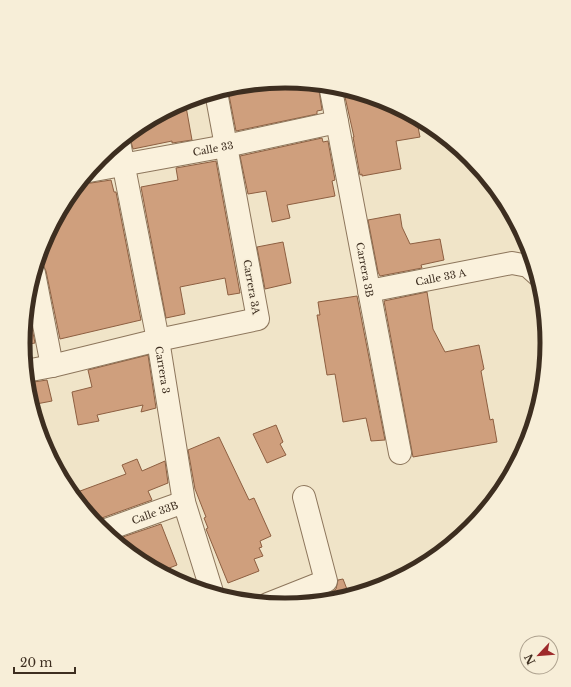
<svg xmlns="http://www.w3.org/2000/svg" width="571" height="687" font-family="'Libre Baskerville',serif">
	<rect width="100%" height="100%" fill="#f0e4c8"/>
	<path fill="#cf9f7d" stroke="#8d5f41" d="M286,81L318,84L322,110L317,111V114L236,131L229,95L269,88L268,83Z
		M343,88L386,101L416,117L420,137L396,141L401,169L362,176V174L360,175L353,137H354Z
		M185,101L192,140L172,143V141L133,149L129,134L140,125Z
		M322,138L323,142L328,141L335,180L332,181L335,196L287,205L290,218L272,222L266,191L248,194L240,156Z
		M216,161L240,293L228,295L225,278L180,287L185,314L166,318L141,187L178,180L176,168Z
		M81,180L85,183H91L111,180L114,192H116L141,320L60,339L46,271L43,265L38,261L43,243L67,197Z
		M400,214L402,227L410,244L440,239L444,260L421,265L422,268L380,276L378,272L368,220Z
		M283,242L291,283L265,289L257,247Z
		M427,292L433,329L445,352L479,345L484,369L481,371L490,420L493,419L497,442L413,457L384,301Z
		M357,296L385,440L371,441L366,418L343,422L335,374L327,375L317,315H320L318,302Z
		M27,303L35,343L23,345V343Z
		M148,355L156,408L141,412L143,405L97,415L99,421L78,425L72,392L92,387L88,370Z
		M47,380L52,401L31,405L28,394L27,383Z
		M276,425L283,442L280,444L286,455L267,463L253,434Z
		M219,437L249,500L254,498L271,536L260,541L262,547L259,548L263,556L254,559L259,571L228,583L206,529L208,528L204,518L206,517L195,489L188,450Z
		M137,459L142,471L165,461L168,483L148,491L152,500L99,519L94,522L72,494L126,474L122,465Z
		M161,524L177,565L159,572L139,562L114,540Z
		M343,579L350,597L336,601L332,592L336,589L338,580Z"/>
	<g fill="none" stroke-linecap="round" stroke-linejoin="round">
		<defs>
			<g id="minor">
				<path id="s1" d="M330,85L400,453"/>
				<path id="s2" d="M119,142L158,340L184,502L213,595"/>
				<path id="s3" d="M89,171L226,146L337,122"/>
				<path d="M34,273L52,366"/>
				<path id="s4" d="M369,291L512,263L528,266L538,275"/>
				<path d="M26,371L52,366L158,340L258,319L216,92"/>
				<path id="s5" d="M103,531L184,502"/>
				<path d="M268,604L326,581L304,497"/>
			</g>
		</defs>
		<use href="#minor" stroke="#8d765c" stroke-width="24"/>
		<use href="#minor" stroke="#faf1dc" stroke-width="22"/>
	</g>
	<g text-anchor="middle" stroke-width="3.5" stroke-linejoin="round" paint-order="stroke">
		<g font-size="10" fill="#3d2e20" stroke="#f7eed8">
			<text dy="4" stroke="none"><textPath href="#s3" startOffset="126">Calle 33</textPath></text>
			<text dy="4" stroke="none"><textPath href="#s1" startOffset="188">Carrera 3B</textPath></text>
			<text dy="4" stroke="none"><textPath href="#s4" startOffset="73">Calle 33 A</textPath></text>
			<text transform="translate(252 287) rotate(80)" y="4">Carrera 3A</text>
			<text dy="4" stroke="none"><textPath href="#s2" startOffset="232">Carrera 3</textPath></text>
			<text dy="4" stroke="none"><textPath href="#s5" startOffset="55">Calle 33B</textPath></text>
		</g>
	</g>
	<path d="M0 0H571V687H0ZM30 343a255 255 0 1 1 510 0a255 255 0 1 1-510 0Z" fill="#f7eed8" fill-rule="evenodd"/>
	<path fill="none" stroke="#3d2e20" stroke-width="5" d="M30 343a255 255 0 1 1 510 0a255 255 0 1 1-510 0Z"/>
	<g transform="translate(539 655) rotate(244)"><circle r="19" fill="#f7eed8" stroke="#ada18e"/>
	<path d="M0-3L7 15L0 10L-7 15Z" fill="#9e2a2b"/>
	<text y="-6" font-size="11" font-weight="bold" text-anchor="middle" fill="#3d2e20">N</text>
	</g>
	<path d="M14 667v6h61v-6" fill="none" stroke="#3d2e20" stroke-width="2"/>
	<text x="20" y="667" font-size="12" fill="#3d2e20" stroke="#f7eed8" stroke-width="3" paint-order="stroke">20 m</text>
</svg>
